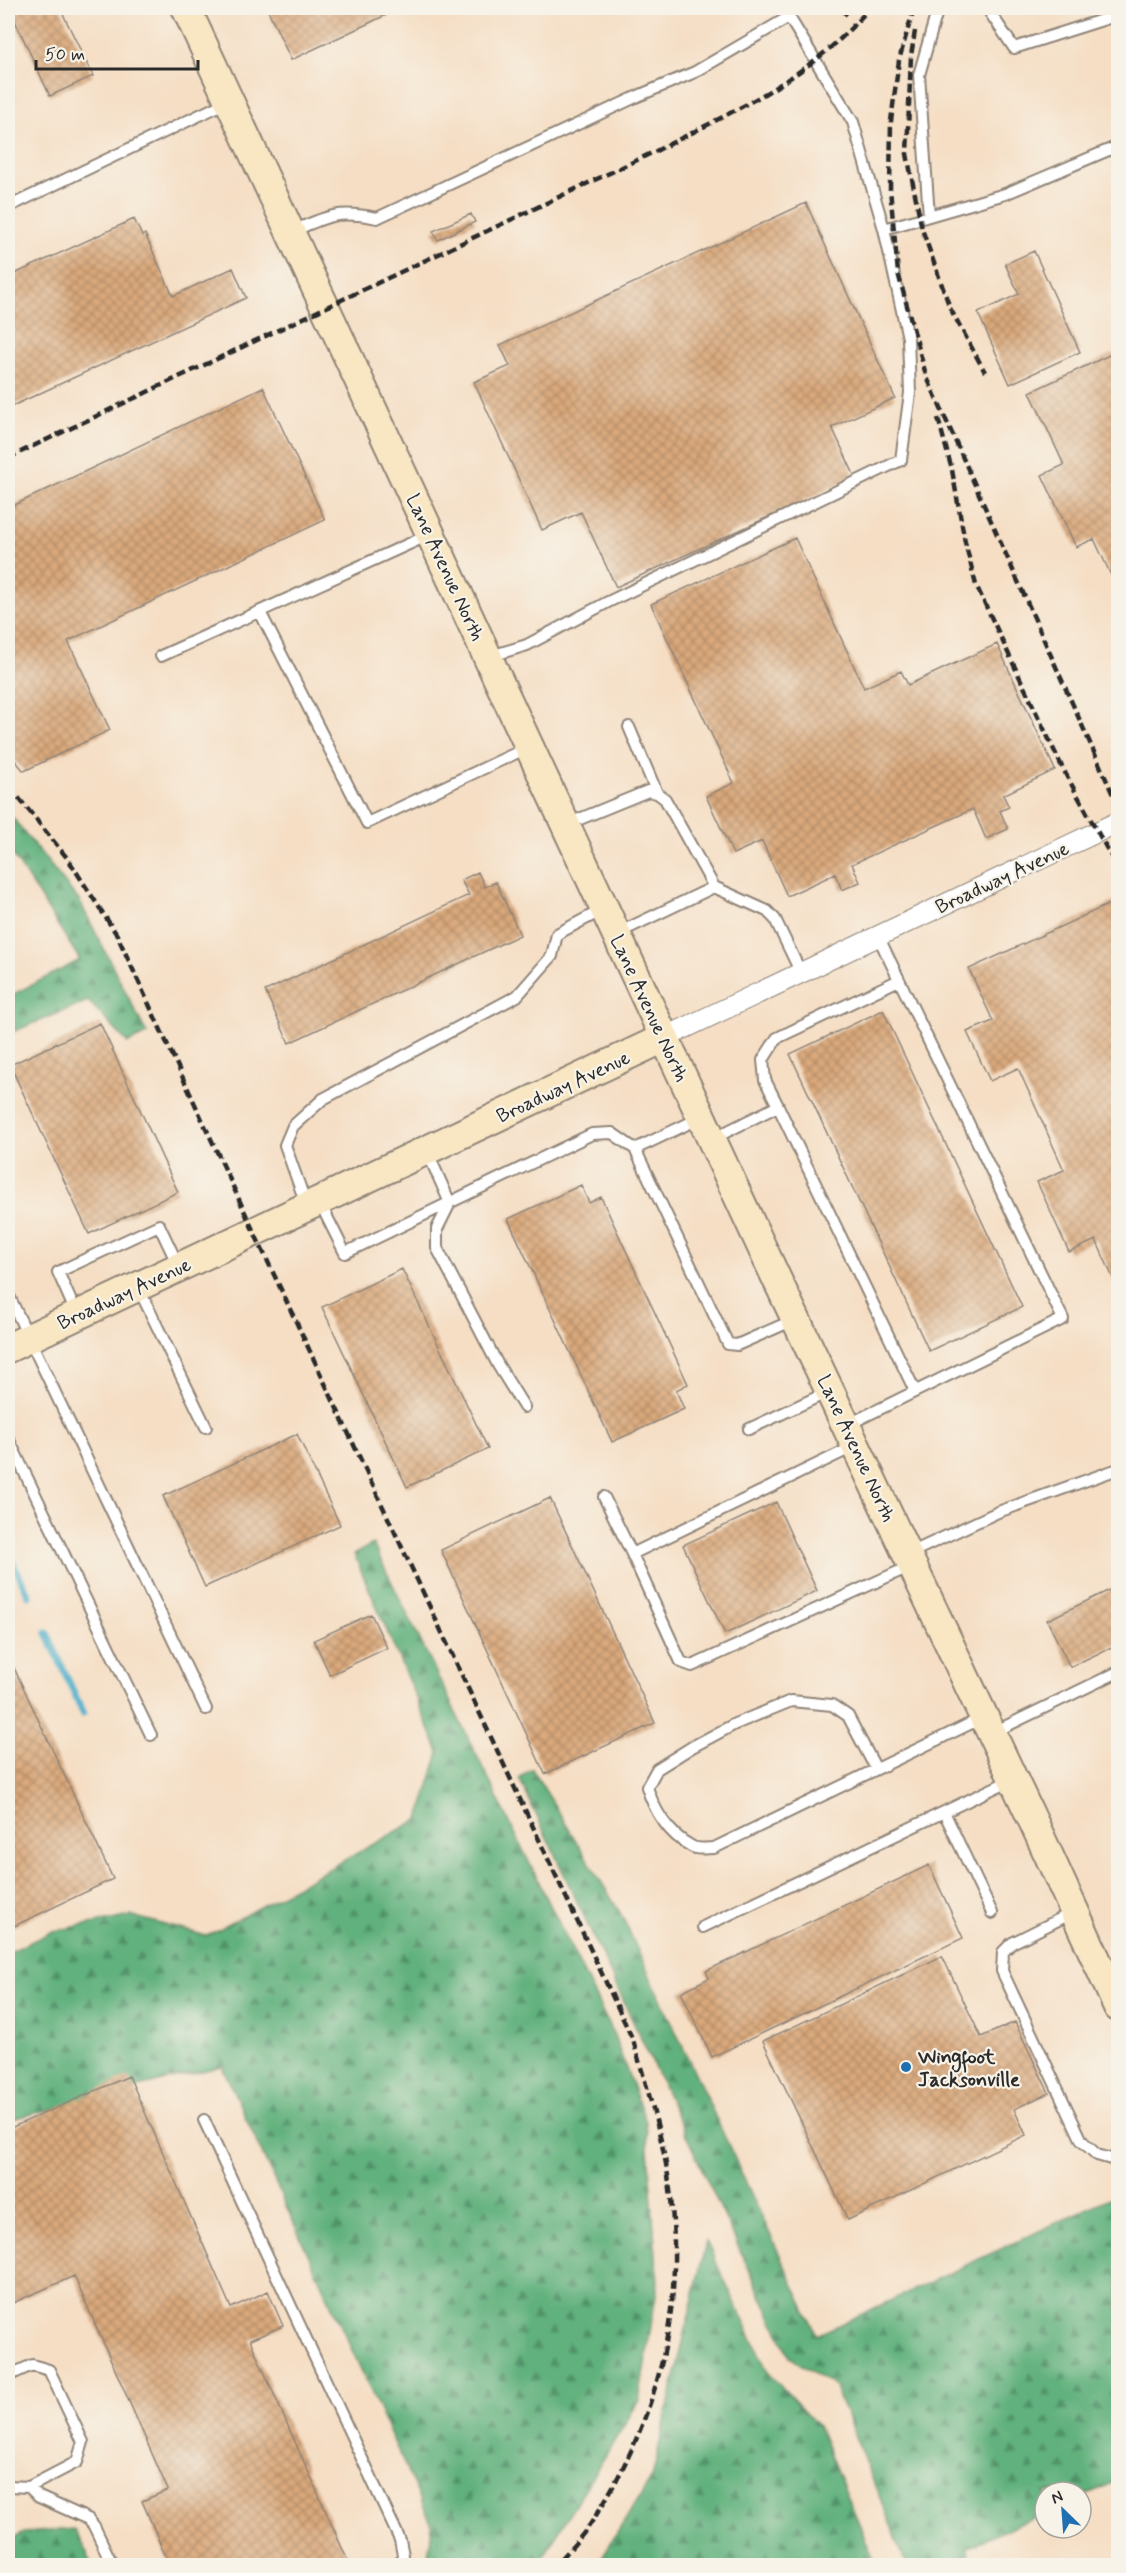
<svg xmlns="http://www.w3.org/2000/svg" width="1126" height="2573" font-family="Mynerve,sans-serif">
	<defs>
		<pattern id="forest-firs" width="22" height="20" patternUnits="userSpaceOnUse" patternTransform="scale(1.5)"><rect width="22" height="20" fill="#60b17d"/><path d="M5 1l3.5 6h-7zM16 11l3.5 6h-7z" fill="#4f9067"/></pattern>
		<pattern id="building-cross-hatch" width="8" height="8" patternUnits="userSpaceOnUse" patternTransform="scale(1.5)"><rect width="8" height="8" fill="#daa97c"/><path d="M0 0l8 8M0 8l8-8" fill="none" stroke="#b18a66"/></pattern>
	</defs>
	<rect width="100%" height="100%" fill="#f7f3e8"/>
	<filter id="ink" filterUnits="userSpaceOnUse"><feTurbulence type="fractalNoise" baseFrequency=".0167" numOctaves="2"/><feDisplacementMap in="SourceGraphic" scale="12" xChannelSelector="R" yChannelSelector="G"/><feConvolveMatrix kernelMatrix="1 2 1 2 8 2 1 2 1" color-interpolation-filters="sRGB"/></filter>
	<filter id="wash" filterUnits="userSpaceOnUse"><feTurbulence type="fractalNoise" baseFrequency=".008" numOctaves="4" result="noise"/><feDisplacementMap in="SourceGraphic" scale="24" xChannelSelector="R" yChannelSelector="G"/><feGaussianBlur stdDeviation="1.35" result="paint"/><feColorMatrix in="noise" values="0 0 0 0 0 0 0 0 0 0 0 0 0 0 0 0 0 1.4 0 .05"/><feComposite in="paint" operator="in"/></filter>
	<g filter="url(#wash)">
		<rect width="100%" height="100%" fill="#f5dec4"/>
		<path fill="url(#forest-firs)" stroke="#466e54" stroke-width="1.5" d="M8,812L80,902L147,1034L128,1043L88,1001L8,1034V997L80,960L8,847Z
			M373,1544L612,2031L646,2122L658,2283L639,2401L538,2565H427L432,2525L222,2066L8,2120V1953L53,1931L132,1916L207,1936L419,1819L439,1752L354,1554Z
			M532,1769L621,1914L817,2335L1118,2194V2480L1081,2497V2492H1045V2513L967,2547L973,2565H907L835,2387L790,2357L519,1778Z
			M706,2241L768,2372L818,2426L876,2565H597L652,2477Z
			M74,2529L93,2565H8V2542L24,2533Z"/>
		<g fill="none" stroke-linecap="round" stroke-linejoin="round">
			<path stroke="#4aaeca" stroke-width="7" d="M8,1552L29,1596
				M47,1633L83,1713"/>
		</g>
		<g id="blocks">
			<path fill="url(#building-cross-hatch)" d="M9,8H60L93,76L50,96Z
				M267,8H401L291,60Z
				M806,203L895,398L832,427L855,477L616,587L581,512L542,530L474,382L510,366L500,345Z
				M471,214L475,222L438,240L433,231Z
				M134,219L142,236L145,234L173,296L233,268L246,298L8,408V277Z
				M1034,251L1080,352L1010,384L978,313L1019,294L1005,264Z
				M1118,351V590L1094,539L1076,547L1042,475L1064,465L1030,392Z
				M263,387L325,520L68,641L110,730L24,771L8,752V508Z
				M795,538L864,688L901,671L908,685L997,644L1055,770L1003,795L1009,807L1000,811L1008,829L986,839L973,809L852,864L860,882L842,890L835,874L787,896L762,841L733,854L706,796L734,783L651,604Z
				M478,872L485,887L496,882L520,935L289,1043L265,991L469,895L461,880Z
				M1118,900V1289L1096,1240L1069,1252L1037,1182L1064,1170L1018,1068L990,1081L967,1032L993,1021L969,969Z
				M883,1010L1022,1307L929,1351L790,1054Z
				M100,1023L178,1192L89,1234L10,1065Z
				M581,1185L589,1203L601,1197L688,1384L676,1390L684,1409L612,1442L508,1219Z
				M402,1269L488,1449L407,1487L322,1307Z
				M297,1434L340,1525L205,1587L163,1496Z
				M550,1498L655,1723L545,1774L441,1550Z
				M776,1502L817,1591L725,1634L683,1545Z
				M1118,1586V1644L1070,1667L1047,1620Z
				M371,1614L387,1648L330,1675L314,1640Z
				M8,1655L113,1879L8,1929Z
				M929,1865L963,1938L712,2057L681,1992L709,1978L706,1971Z
				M942,1956L981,2037L1015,2022L1049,2093L1014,2109L1026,2135L848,2220L763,2041Z
				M129,2076L231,2308L268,2291L283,2326L250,2340L350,2566H170L142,2501L168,2490L74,2276L8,2305V2129Z"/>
		</g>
	</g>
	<g filter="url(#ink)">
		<use href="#blocks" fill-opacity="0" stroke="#908478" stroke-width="1.5"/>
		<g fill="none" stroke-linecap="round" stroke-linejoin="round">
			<defs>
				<path id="lane" d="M938,8L919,75L929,216L1005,194L1118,146
					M987,8L1014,48L1118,15
					M8,207L229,101
					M884,229L929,216
					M291,232C327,216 337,210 377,218L638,96L695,72L789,17L784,8
					M260,612L367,823L529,747
					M161,656L431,534
					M488,657L527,645L608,602L901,460L910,393L908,338L884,229L853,122L789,17
					M629,727L657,793
					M565,825L648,791L657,793L665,799L714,887L767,911L775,919L801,973
					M616,934L714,887
					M778,1106L765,1080L763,1060L777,1038L899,980
					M700,1118L635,1149L728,1344L737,1345L796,1319
					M712,1139L778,1106L915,1391
					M427,1151L450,1203L437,1229V1248L498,1365L524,1407
					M320,1203L345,1253L592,1134L612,1133L635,1149
					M307,1207L285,1145L293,1126L323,1099L517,996L552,956L557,934L602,910
					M138,1287L206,1427
					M8,1294L206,1709
					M77,1315L58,1272L159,1225L178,1265
					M847,1425L1063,1319L878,936
					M749,1429L828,1392
					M8,1438L151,1735
					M855,1446L632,1554L681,1662L692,1666L913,1565
					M604,1497L632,1554
					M908,1554L998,1512L1118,1469
					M992,1733L1118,1672
					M876,1769L848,1716L832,1705L791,1701L735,1724L692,1747L657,1769L647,1787C654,1810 668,1834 691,1846C696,1850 707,1848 714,1848L984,1717
					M944,1812L992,1913
					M1074,1912L1012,1943L1003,1952L1002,1971L1082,2141L1097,2155L1118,2161
					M703,1927L1013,1779
					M204,2120L400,2540L403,2555L400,2566
					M8,2376L32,2365L49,2370L83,2442L77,2462L29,2487L8,2486
					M29,2487L39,2497L88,2519L94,2526L113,2566"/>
				<path id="street" d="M664,1038L1118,822"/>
				<path id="secondary" d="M186,8L764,1252L1034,1823L1118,2007
					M8,1348L664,1038"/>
			</defs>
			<use href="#lane" stroke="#908478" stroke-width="14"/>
			<use href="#street" stroke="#908478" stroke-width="22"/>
			<use href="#secondary" stroke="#908478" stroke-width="32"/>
			<use href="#lane" stroke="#fff" stroke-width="10"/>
			<use href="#street" stroke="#fff" stroke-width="20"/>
			<use href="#secondary" stroke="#f9e7c3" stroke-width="28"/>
			<path stroke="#2b2b2b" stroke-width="4.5" stroke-dasharray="9 4.5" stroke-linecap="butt" d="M914,8L899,60L891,121L890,189L898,273L926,375L1118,806
				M844,15L850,8
				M915,31L911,56L907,154L922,229L950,308L985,372
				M938,418L952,470L965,542L976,585L1063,769L1118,869
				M8,458L656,151C718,119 785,89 838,41C849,31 859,19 870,8
				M8,789L18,797L68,859L117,935L254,1232L633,2040C647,2089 664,2140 670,2190C685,2311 659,2417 593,2520C583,2536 568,2551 555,2566"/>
		</g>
	</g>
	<circle fill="#1f6fb2" stroke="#f7f3e8" stroke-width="2" cx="906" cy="2067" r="6"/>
	<g text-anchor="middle" stroke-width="4.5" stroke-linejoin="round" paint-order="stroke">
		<g font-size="20" fill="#2b2b2b" stroke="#f7f3e8">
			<text transform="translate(446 567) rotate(65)" y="7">Lane Avenue North</text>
			<text transform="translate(1002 877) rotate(-25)" y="7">Broadway Avenue</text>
			<text transform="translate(650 1008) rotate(65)" y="7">Lane Avenue North</text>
			<text transform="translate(563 1086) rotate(-25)" y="7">Broadway Avenue</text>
			<text transform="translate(124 1293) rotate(-25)" y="7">Broadway Avenue</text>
			<text transform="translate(857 1448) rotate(65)" y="7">Lane Avenue North</text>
		</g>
		<g font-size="20" font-weight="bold" fill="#2b2b2b" stroke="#f7f3e8" text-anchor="start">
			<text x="918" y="2063">Wingfoot<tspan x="918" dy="23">Jacksonville</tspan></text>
		</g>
	</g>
	<rect width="1126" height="2573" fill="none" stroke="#f7f3e8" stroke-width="30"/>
	<g transform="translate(1063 2510) rotate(335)"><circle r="28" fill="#f7f3e8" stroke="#a5a39c" stroke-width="1.5"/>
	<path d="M0-4.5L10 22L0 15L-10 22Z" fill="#1f6fb2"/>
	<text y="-9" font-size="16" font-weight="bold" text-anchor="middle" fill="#2b2b2b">N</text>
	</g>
	<path d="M36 60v9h162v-9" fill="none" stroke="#2b2b2b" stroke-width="3"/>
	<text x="45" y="60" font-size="18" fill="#2b2b2b" stroke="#f7f3e8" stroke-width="4.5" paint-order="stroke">50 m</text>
</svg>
